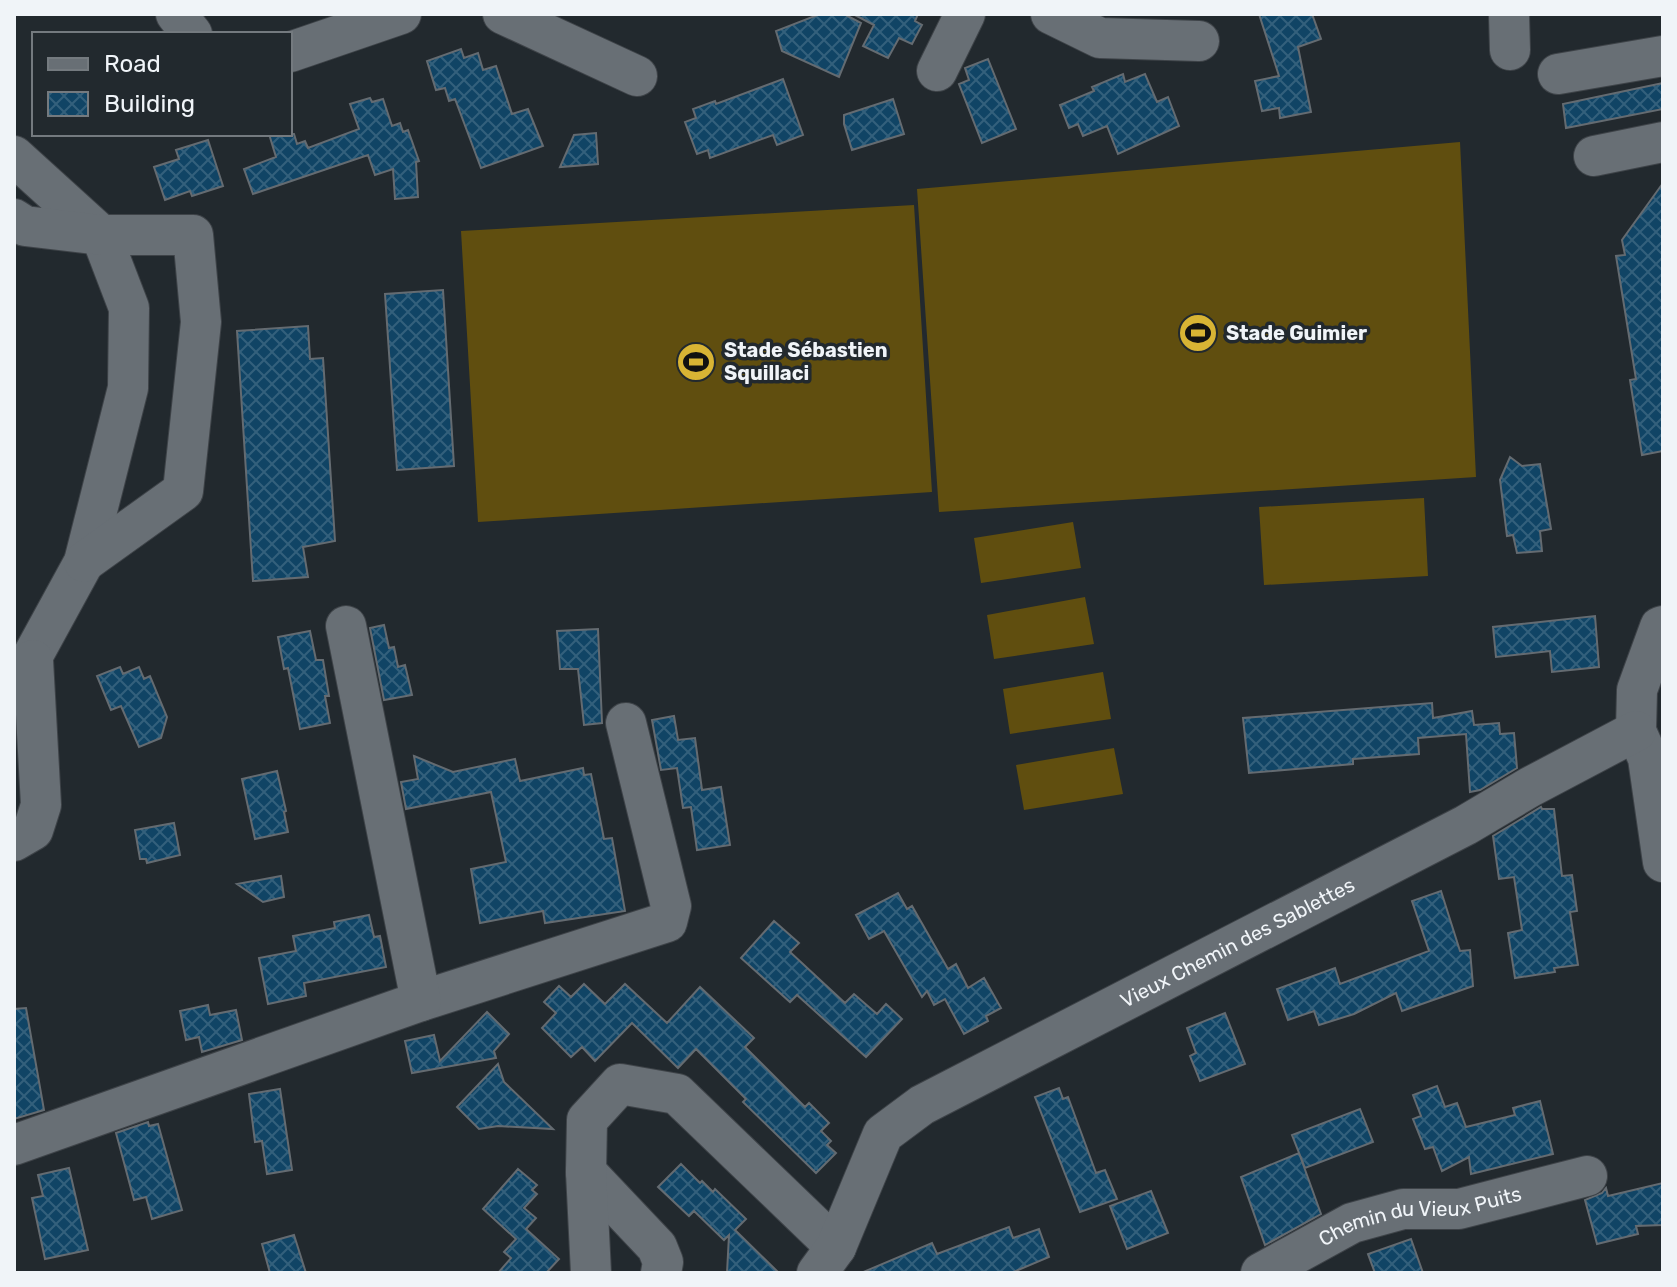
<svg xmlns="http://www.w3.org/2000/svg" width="1677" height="1287" font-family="Rubik,sans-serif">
	<defs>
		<pattern id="building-cross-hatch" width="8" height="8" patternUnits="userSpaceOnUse" patternTransform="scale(2)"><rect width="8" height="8" fill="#104465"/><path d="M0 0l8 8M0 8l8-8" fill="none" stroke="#33607c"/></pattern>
	</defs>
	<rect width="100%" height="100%" fill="#22292e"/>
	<path fill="#604e0f" d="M1460,142L1476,477L939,512L917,189Z
		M914,205L932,492L478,522L461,231Z
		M1424,498L1428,576L1264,585L1259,507Z
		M1073,522L1081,568L981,583L974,538Z
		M1085,597L1094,644L994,659L987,615Z
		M1103,672L1111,719L1010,734L1003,689Z
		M1114,748L1123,794L1024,810L1016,765Z"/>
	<path fill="url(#building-cross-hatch)" stroke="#646b71" stroke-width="2" d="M820,14H844L861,23L839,77L782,51L776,31Z
		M853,14H918L915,21L922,25L912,44L899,38L888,58L863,46L874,25Z
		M1259,14H1312L1321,39L1298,47L1311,112L1280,118L1279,108L1262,111L1255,81L1279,76Z
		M461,49L464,58L478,53L483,70L496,66L512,114L528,109L543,146L481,168L455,99L449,101L445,88L436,90L427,61Z
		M988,59L1016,129L982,143L959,84L969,80L965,68Z
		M1123,74L1125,82L1145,74L1157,102L1168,97L1179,126L1118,154L1107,126L1083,136L1078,124L1069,128L1060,105L1094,91L1092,87Z
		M783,79L803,135L777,145L773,135L710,158L708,150L697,154L685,122L696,118L693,109L715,101L716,104Z
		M1663,83V109L1566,128L1563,104Z
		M370,98L372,102L383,99L392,126L400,123L403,132L408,130L419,161L416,162L418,197L395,199L393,169L375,175L368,155L253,194L244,169L276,157L269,134H294L297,144L305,141L308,148L359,129L350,104Z
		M893,99L904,134L852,150L844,124V115Z
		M596,133L598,164L560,167L574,135Z
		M208,140L223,186L192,196L190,191L165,200L154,167L179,159L176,150Z
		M1663,183V451L1642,455L1630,380L1636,379L1616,256L1625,255L1622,240Z
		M443,290L454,466L397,470L385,294Z
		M308,326L310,359L323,358L335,541L303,547L308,577L253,581L237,331Z
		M1510,457L1522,466L1540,464L1551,529L1540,531L1542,551L1517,553L1513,535L1507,536L1500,480Z
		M1595,616L1599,667L1552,672L1550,651L1496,657L1493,627Z
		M384,625L389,648L394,647L398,667L405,665L412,695L384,700L370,628Z
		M598,629L602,723L584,725L578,669H560L557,631Z
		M310,631L316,660H323L329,696H325L330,723L300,729L288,668L284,669L278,637Z
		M120,667L123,674L139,667L144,679L150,676L167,717L161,738L139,747L121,706L111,710L97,676Z
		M1432,703L1433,718L1472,711L1474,725L1499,723L1500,734L1514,733L1517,768L1480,790L1470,792L1466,734L1418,738L1419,754L1353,759V764L1249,773L1243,718Z
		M674,716L678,740L695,738L702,790L721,787L730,845L697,850L691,807L683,808L677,768L661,770L652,720Z
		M414,756L453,772L515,759L520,781L583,768L584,775L591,774L604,839L612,838L625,911L545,923L543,911L480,923L471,869L506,862L491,792L406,809L401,782L418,779Z
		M277,771L286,811L284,812L288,832L255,839L242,779Z
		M1541,807L1542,809H1554L1562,876L1572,875L1577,911L1570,912L1578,965L1554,968L1555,972L1515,978L1508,933L1522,930L1514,877L1499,879L1493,836Z
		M174,823L180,855L147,863L146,859H140L135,830Z
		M281,876L284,897L263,902L237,884Z
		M1441,891L1460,951L1470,950L1473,986L1402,1011L1396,993L1354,1014L1319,1025L1314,1011L1288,1020L1277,989L1335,968L1340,984L1429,951L1412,901Z
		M898,893L907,909L912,906L948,969L956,964L968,988L984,978L1001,1008L986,1016L988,1021L964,1034L945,999L934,1005L927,991L922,997L884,931L869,939L856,915Z
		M369,915L374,937L380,936L386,967L304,983L306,996L268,1004L259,958L296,951L293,936L335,928L334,922Z
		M774,921L799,943L790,952L845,1003L854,994L877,1014L886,1004L902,1019L866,1057L797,995L790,1002L741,958Z
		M584,984L605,1004L625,984L667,1023L700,987L754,1038L745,1047L805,1107L809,1103L829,1123L821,1131L831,1141L827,1145L836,1153L816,1173L743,1102L746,1099L696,1049L678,1068L632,1023L595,1061L582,1047L571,1057L542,1028L556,1013L544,1002L559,986L571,997Z
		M208,1005L210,1015L236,1010L242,1040L202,1052L199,1037L186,1040L180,1011Z
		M26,1008L44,1110L14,1119V1009Z
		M487,1012L509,1034L494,1051L496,1058L412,1073L405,1041L434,1035L440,1061Z
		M1225,1013L1245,1064L1200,1081L1190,1056L1196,1053L1187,1028Z
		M498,1064L504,1082L553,1129L498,1126L479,1129L457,1107Z
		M1437,1086L1445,1107L1457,1103L1466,1127L1515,1115L1513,1108L1540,1101L1553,1154L1471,1174L1469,1157L1442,1171L1433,1147L1425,1149L1413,1119L1421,1116L1413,1095Z
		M1059,1088L1063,1099L1068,1097L1096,1173L1105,1170L1117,1199L1080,1212L1035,1097Z
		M280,1089L292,1170L267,1174L262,1141L255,1142L249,1094Z
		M1360,1109L1373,1142L1305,1168L1292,1135Z
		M148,1122L149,1126L158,1124L182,1210L152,1219L146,1197L134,1200L116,1133Z
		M1299,1153L1321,1214L1265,1245L1241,1177Z
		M681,1164L700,1183L702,1181L713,1192L715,1189L746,1219L735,1230L779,1273H727L729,1235L724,1240L694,1211L689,1216L658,1187Z
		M69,1168L88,1250L45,1259L32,1198L43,1196L38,1175Z
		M518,1169L537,1185L532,1190L537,1194L524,1208L536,1218L526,1229L559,1259L546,1273H498L511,1258L504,1252L516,1239L483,1209Z
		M1663,1183V1225L1636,1226L1638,1234L1597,1244L1585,1200L1602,1193L1606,1188L1608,1196Z
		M1151,1191L1168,1233L1127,1249L1110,1206Z
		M1009,1227L1013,1238L1039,1229L1049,1257L1011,1273H861L932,1243L937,1254Z
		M294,1235L306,1273H270L262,1244Z
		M1411,1239L1423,1273H1375L1368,1254Z"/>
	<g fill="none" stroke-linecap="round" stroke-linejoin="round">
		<defs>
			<g id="minor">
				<path d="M176,14L192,34"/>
				<path d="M503,14L637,76"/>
				<path d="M1051,14L1100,38L1199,41"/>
				<path d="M1509,14L1510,50"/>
				<path d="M290,52L401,14"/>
				<path d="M937,71L965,14"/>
				<path d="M1558,74L1663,56"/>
				<path d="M14,156L101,235L129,308L128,388L84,562L14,690"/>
				<path d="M1594,156L1663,142"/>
				<path d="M14,219L25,226L101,235H193L201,322L183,491L84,562"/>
				<path d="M1663,626L1660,627L1637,690L1636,731L1648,758L1663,862"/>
				<path d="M14,841L33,830L41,805L33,660"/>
				<path d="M421,1001L667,922L671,906L626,723"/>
				<path d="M14,1145L421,1001L346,626"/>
				<path d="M586,1172L657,1247L663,1262L661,1273"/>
				<path d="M591,1273L586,1172L587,1120L620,1084L677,1094L836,1247"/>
				<path id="s1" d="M817,1273L836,1247L883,1134L922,1105L1466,825L1530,787L1636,731"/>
				<path id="s2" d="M1261,1273L1352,1223L1403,1209H1459L1587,1176"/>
			</g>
		</defs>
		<use href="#minor" stroke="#3e4348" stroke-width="42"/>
		<use href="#minor" stroke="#686f75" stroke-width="40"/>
	</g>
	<defs>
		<symbol id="stadium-disc" viewBox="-11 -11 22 22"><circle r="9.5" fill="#d8b434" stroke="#22292e"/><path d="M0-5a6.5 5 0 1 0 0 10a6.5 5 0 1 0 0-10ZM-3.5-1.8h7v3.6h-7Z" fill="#111"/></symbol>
	</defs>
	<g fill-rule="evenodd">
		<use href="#stadium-disc" x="1176" y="311" width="44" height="44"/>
		<use href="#stadium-disc" x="674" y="340" width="44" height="44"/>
	</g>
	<g text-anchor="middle" stroke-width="7" stroke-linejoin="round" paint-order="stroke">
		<g font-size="20" font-weight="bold" fill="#f0f4f8" stroke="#22292e" text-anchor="start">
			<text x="1226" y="340">Stade Guimier</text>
			<text x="724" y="357">Stade Sébastien<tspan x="724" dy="23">Squillaci</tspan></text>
		</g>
		<g font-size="20" fill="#f0f4f8" stroke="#22292e">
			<text dy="7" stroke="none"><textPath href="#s1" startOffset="558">Vieux Chemin des Sablettes</textPath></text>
			<text dy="7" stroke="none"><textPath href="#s2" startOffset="172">Chemin du Vieux Puits</textPath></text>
		</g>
	</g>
	<rect width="1677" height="1287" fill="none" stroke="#f0f4f8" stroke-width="32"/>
	<rect x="32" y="32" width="260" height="104" fill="#22292e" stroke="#747a7f" stroke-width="2"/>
	<rect x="48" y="58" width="40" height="12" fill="#686f75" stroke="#747a7f" stroke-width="2"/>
	<text x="104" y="72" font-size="24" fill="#f0f4f8">Road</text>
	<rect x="48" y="92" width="40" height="24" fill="url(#building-cross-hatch)" stroke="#747a7f" stroke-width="2"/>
	<text x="104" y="112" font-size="24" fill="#f0f4f8">Building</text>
</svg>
